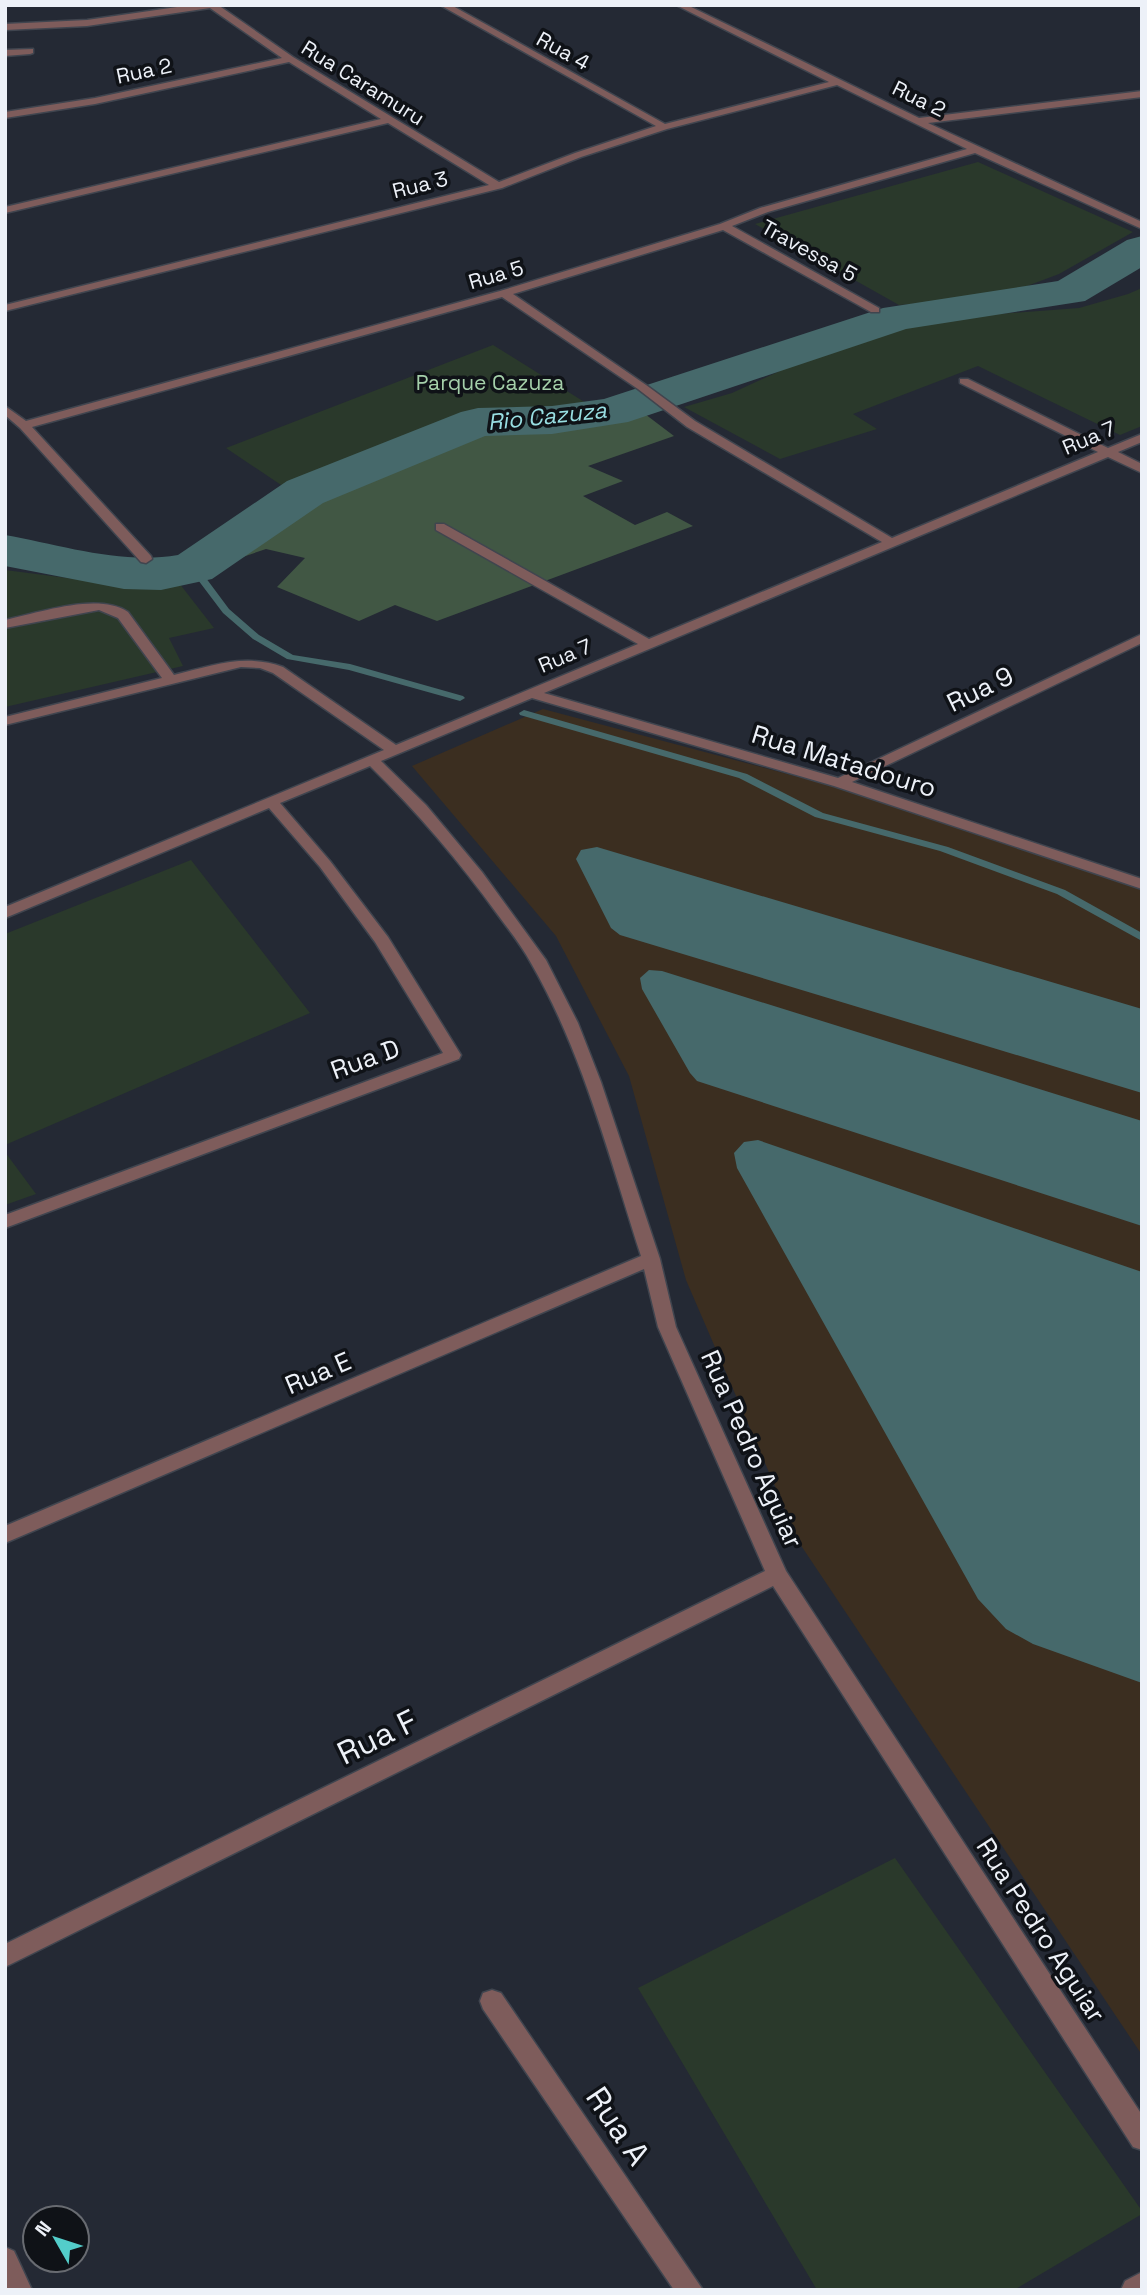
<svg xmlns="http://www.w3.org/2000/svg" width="1147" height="2295" font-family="'Space Grotesk',sans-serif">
	<rect width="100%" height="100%" fill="#242934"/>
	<path fill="#3b2e20" d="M543,709L844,789L1142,890V2055L800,1544L686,1280L629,1076L556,936L412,766Z"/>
	<path fill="#2a392b" d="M978,162L1133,232L1059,274L1027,286L970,299L899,305L755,224Z
		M1142,288V426L1120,435L978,366L853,414L877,429L780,459L684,407L732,393L808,358L912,325L972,316L1079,308L1128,294Z
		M493,345L586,403L475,420L293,493L226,448Z
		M5,570L83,580L176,579L214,628L169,638L183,666L5,707Z
		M191,860L310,1013L5,1145V934Z
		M5,1152L36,1194L5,1205Z
		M895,1858L1142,2211V2214L1014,2290H817L638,1988Z"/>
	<path fill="#415744" d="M637,408L674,436L588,466L623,481L583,496L635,525L667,512L693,526L437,621L395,605L359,621L277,587L305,558L266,549L219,565L337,488L464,435L570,412Z"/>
	<path fill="#46696b" d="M597,847L1142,1009V1093L620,935L611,928L576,859L581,850Z
		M649,970L662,971L1142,1121V1226L697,1081L690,1073L642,989L640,978Z
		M758,1140L1142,1272V1683L1033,1644L1006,1629L978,1599L737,1168L734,1153L744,1142Z"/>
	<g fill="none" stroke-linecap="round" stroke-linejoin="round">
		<path fill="#46696b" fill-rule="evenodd" d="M194,565L197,566L229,609L259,635L293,655L350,664L463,696L465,698L460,701L349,670L287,659L253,639L223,613L189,568Z
			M524,710L747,774L823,813L948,847L1065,890L1142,933V941L1057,894L940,851L815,817L739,778L520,715L519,713Z"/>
		<path fill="#46696b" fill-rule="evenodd" d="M1142,236V267L1085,301L906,329L628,422L552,434L485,436L323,503L212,579L161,590L124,589L5,566V535C61,545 122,565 178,555L287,481L461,412L478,408L552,406L604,399L883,308L1058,281L1127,240Z"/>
		<defs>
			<path id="minor" d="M191,5H218L293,57L499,182L575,153L656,126L440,5H451L665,124L829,82L676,5H687L919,118L1142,91V97L928,123L1142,222V229L975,153L768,212L732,226L879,308V312H871L723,230L513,294L646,385L695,421L892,538L1098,452L960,383V379H968L1108,448L1142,434V442L1118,452L1142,464V473L1108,457L544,693L838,778L1142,634V643L852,782L1142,879V889L834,786L532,698L381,761L426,805L482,872L546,960L578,1023L601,1082L660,1259L676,1327L786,1571L1142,2115V2150L1133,2147L773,1586L5,1967V1944L765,1571L658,1327L644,1269L5,1543V1526L641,1256C609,1157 583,1053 531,963C522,946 509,930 498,915C459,861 417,812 370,766L280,803L330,861L388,937L461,1055L459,1059L5,1228V1215L443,1053L375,942L320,867L269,808L5,918V907L384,750L273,673L260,668L241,667L5,725V717L162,678L118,618L99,610L5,628V620C39,613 98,592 128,612L174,675C212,666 245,653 283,667L396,745L638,644L436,530V524H444L649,639L882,542L687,427L638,389L502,297L32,427L151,556L152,559L146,563L141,562L20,428L5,415V406L26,421L500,291L720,224L760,208L967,149L837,85L667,129L581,157L502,188L5,311V305L489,185L388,123L5,213V207L381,119L289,62L95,104L5,118V112L95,98L282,58L210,8L87,26L5,30V24L87,20Z
				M33,49V53L30,54L5,56V50Z
				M492,1990L501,1993L703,2290H674L483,2009L480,2001L483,1993Z
				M5,2247L14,2251L32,2290H5Z
				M1142,2272V2290H1121L1125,2281Z"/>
		</defs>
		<use href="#minor" stroke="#40454f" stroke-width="3"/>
		<use href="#minor" fill="#7e5c5b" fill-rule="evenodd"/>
	</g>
	<g text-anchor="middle" stroke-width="7" stroke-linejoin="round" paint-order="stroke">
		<g font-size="21" fill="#edf1f8" stroke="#0f1217">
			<text transform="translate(563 51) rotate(29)" y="7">Rua 4</text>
			<text transform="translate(144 71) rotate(-12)" y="7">Rua 2</text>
			<text transform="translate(363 83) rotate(32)" y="7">Rua Caramuru</text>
			<text transform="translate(919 99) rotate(26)" y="7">Rua 2</text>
			<text transform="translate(420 185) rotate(-14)" y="7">Rua 3</text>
			<text transform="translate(809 251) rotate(29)" y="7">Travessa 5</text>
			<text transform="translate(496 275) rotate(-16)" y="7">Rua 5</text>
			<text transform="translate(1089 438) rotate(-23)" y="7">Rua 7</text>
			<text transform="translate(565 656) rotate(-23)" y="7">Rua 7</text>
		</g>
		<g font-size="21" fill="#a5d0aa" stroke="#0f1217">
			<text x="490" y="390">Parque Cazuza</text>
		</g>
		<g font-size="23" font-style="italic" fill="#98dee2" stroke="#0f1217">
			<text transform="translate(547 416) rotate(-6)" y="8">Rio Cazuza</text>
		</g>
		<g font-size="26" fill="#edf1f8" stroke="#0f1217">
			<text transform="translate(980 689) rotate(-26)" y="9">Rua 9</text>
			<text transform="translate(844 761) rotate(17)" y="9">Rua Matadouro</text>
			<text transform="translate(365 1059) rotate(-20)" y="9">Rua D</text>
			<text transform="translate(318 1373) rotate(-23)" y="9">Rua E</text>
			<text transform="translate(752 1449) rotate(66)" y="9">Rua Pedro Aguiar</text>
			<text transform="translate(1041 1930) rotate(57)" y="9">Rua Pedro Aguiar</text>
		</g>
		<g font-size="32" fill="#edf1f8" stroke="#0f1217">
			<text transform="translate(377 1737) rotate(-26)" y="11">Rua F</text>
			<text transform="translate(618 2126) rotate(56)" y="11">Rua A</text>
		</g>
	</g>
	<rect width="1147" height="2295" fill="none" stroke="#edf1f8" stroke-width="14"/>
	<g transform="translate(56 2239) rotate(309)"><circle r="33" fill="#0f1217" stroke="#686b71" stroke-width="2"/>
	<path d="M0-5L12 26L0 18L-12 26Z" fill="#53cdca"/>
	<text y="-10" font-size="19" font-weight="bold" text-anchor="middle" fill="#edf1f8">N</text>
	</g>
</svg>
